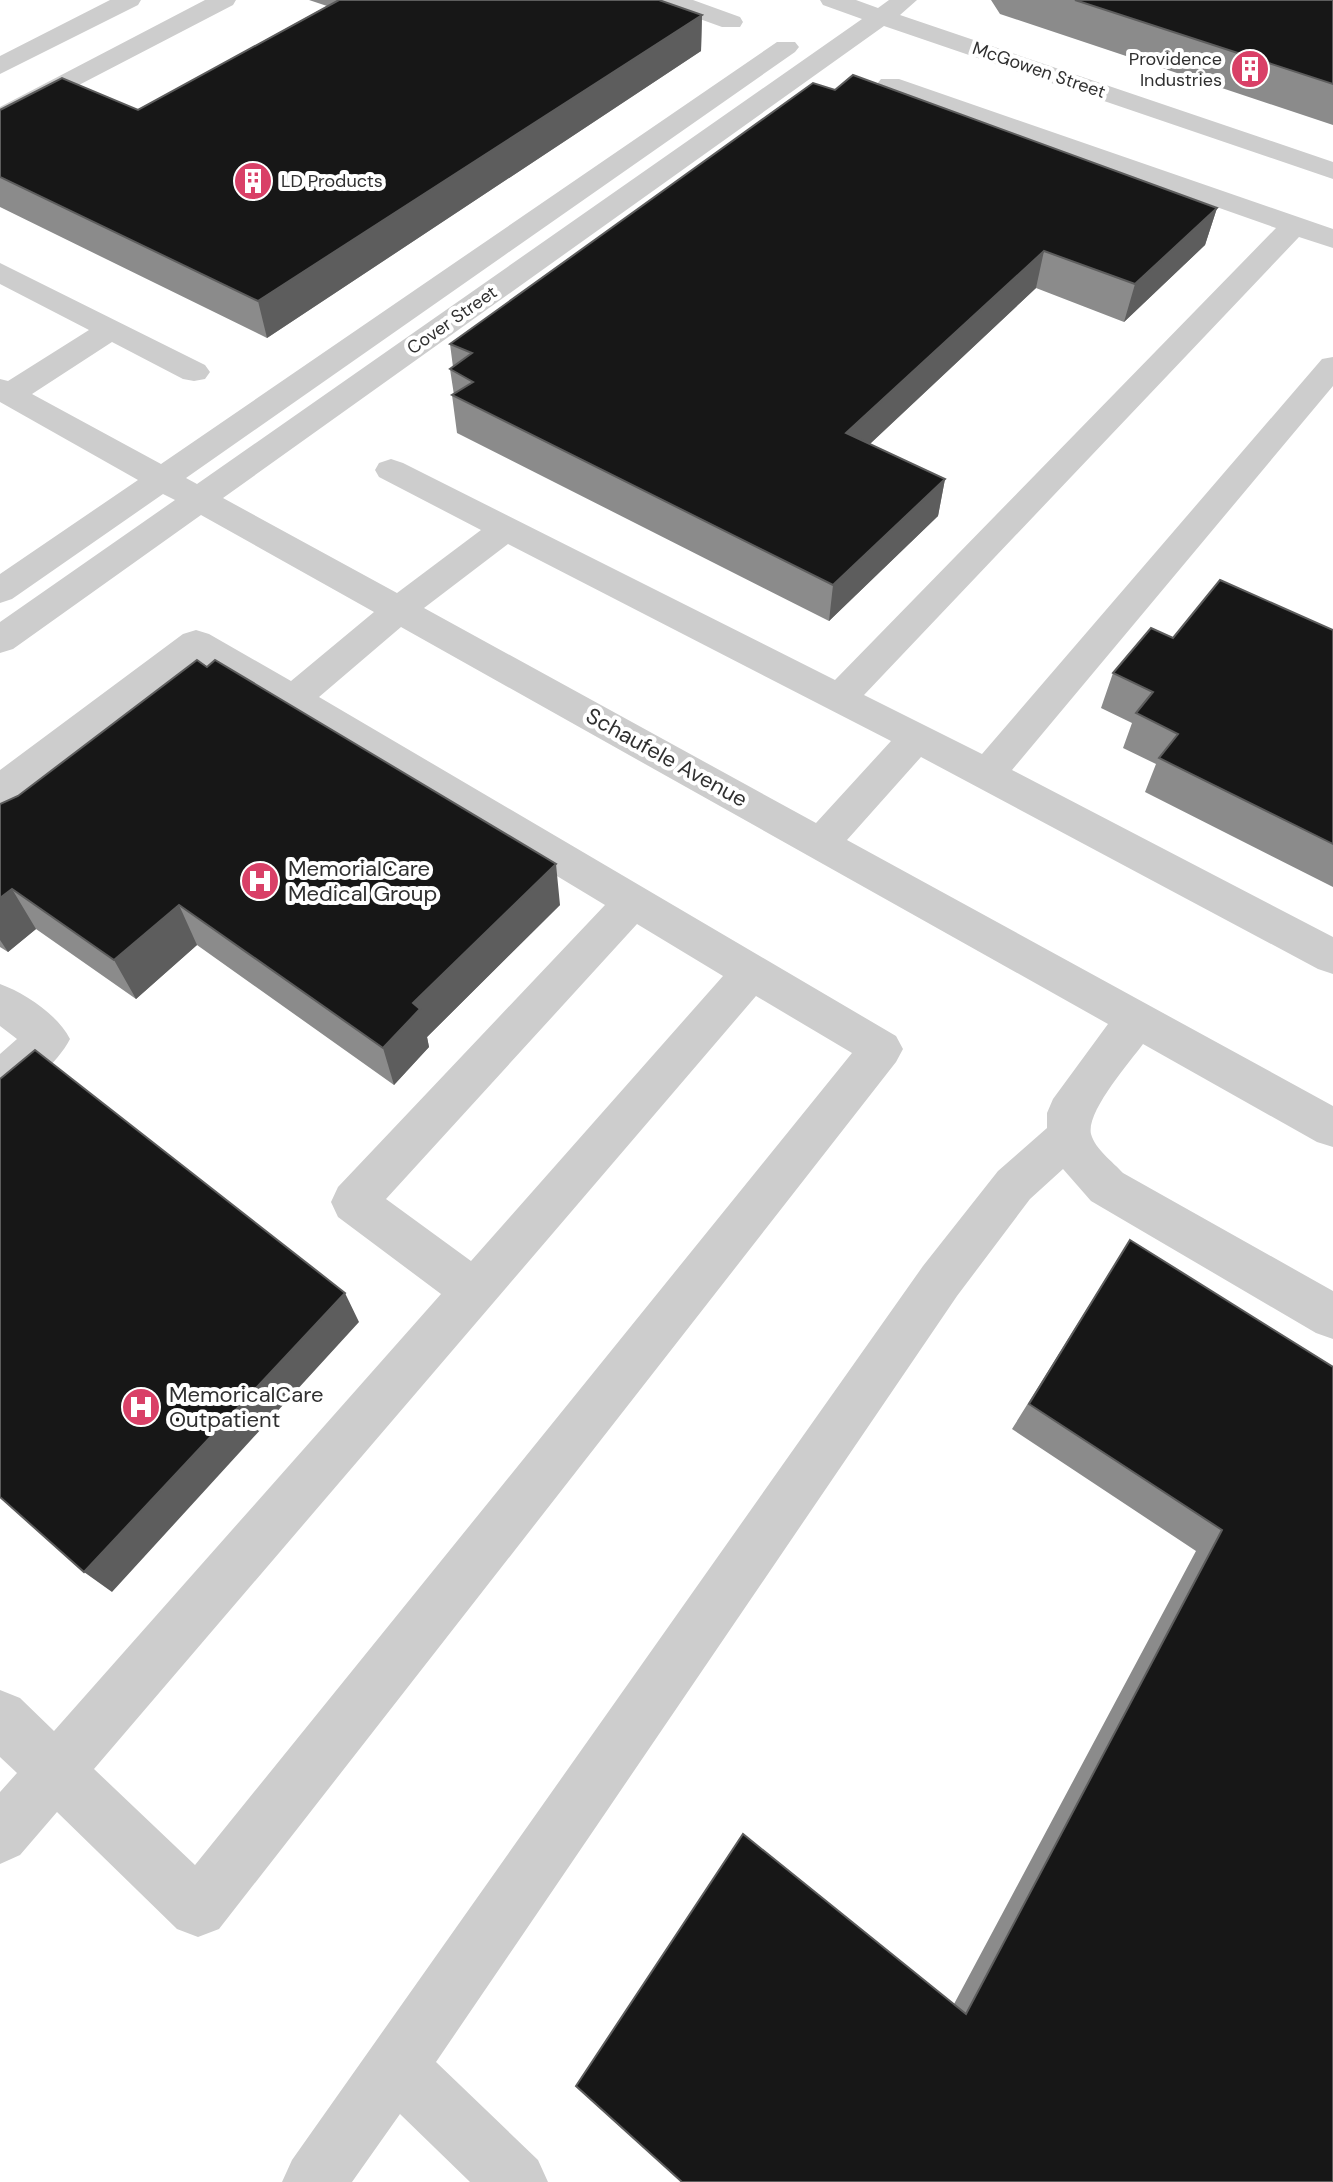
<svg xmlns="http://www.w3.org/2000/svg" width="1333" height="2182" font-family="'DM Sans',sans-serif">
	<rect width="100%" height="100%" fill="#fff"/>
	<g fill="none" stroke-linecap="round" stroke-linejoin="round">
		<path fill="#cdcdcd" fill-rule="evenodd" d="M110,0H141L138,5L0,74V56Z
			M205,0H236L233,5L0,126V107Z
			M658,0H693L740,17L743,22L740,27H722L661,5Z
			M820,0H856L878,8L889,0H917L900,15L1333,162V179L884,26L223,498L397,593L481,530L379,477L375,470L379,463L391,459L403,463L835,680L1276,228L881,89L877,84L881,79H899L1333,229V248L1299,237L864,695L982,754L1322,359L1333,357V386L1012,770L1333,937V974L1318,969L921,757L847,840L1333,1106V1147L1317,1142L1143,1044C1129,1063 1086,1112 1091,1134C1095,1149 1113,1162 1123,1173L1333,1291V1339L1316,1333L1091,1201L1063,1169L1030,1199L957,1296L436,2062L538,2160L548,2182H470L400,2114L352,2182H282L292,2160L923,1266L998,1171L1047,1128V1113L1053,1099L1108,1024L401,627L319,697L896,1036L903,1049L896,1062L219,1929L198,1937L177,1929L57,1812L20,1855L0,1864V1792L17,1773L0,1757V1690L20,1698L54,1731L441,1294L338,1217L331,1202L338,1187L605,905L198,660L14,800L0,805V770L183,634L196,630L209,634L291,681L374,612L201,515L13,649L0,653V622L175,500L163,494L12,599L0,603V574L138,480L0,402V379L8,381L89,330L0,284V263L205,365L210,372L205,379L194,381L183,379L112,342L32,394L161,464L777,42H795L799,47L795,52L186,478L197,484L862,19L823,5ZM508,544L891,741L816,823L424,608ZM637,924L723,976L471,1261L386,1199ZM756,996L852,1053L195,1865L94,1769Z
			M0,984C25,993 58,1015 70,1039C57,1064 26,1090 0,1099V1054L17,1039L0,1026Z"/>
	</g>
	<path fill="#8b8b8b" d="M309,0H659L702,15L701,51L267,338L0,207V110H138L327,6Z
		M991,0H1333V125L1000,14Z
		M1217,208L1205,245L1124,322L1036,288L870,444L945,479L938,516L829,621L457,433L452,395H454L450,369L453,367L450,344Z
		M1333,630V887L1145,792L1156,764L1123,748L1132,723L1101,708L1113,673L1173,638Z
		M0,804L560,905L427,1037L429,1047L394,1085L197,945L136,999L36,929L8,952L0,947Z
		M1130,1240L1333,1367V2182H682L954,2004L1196,1551L1012,1429Z"/>
	<path fill="#5d5d5d" d="M702,15L701,51L267,338L258,301Z
		M1217,208L1205,245L1124,322L1135,284Z
		M1044,251L1036,288L842,470L846,433Z
		M945,479L938,516L829,621L833,585Z
		M556,864L560,905L427,1037L429,1047L394,1085L383,1048L413,1003Z
		M12,889L36,929L8,952L0,940V898Z
		M179,905L197,945L136,999L114,960Z
		M345,1293L359,1322L112,1592L84,1572Z"/>
	<path fill="#171717" stroke="#5d5d5d" stroke-width="2" d="M339,0H659L702,15L258,301L0,177V110L62,78L138,110Z
		M1075,0H1333V84Z
		M853,75L1217,208L1135,284L1044,251L846,433L945,479L833,585L452,395L473,382L450,369L472,353L450,344L813,83L835,90Z
		M1220,580L1333,630V844L1159,758L1178,734L1136,713L1153,692L1113,673L1151,628L1173,638Z
		M197,660L207,667L215,660L556,864L413,1003L420,1009L383,1048L179,905L114,960L12,889L0,898V804L18,796Z
		M35,1050L345,1293L84,1572L0,1497V1079Z
		M1130,1240L1333,1367V2182H682L576,2086L743,1834L966,2014L1222,1530L1029,1404Z"/>
	<defs>
		<symbol id="building-disc" viewBox="-11 -11 22 22"><circle r="9.5" fill="#d94067" stroke="#fff"/><path d="M-4-6H4V6H1V3H-1V6H-4ZM-2.5-4.3h1.7v1.8h-1.7ZM.8-4.3h1.7v1.8H.8ZM-2.5-1h1.7V.8h-1.7ZM.8-1h1.7V.8H.8Z" fill="#fff"/></symbol>
		<symbol id="hospital-disc" viewBox="-11 -11 22 22"><circle r="9.5" fill="#d94067" stroke="#fff"/><path d="M-5-5h3v3.5h4V-5h3V5h-3V1.5h-4V5h-3Z" fill="#fff"/></symbol>
	</defs>
	<g fill-rule="evenodd">
		<use href="#building-disc" x="1228" y="47" width="44" height="44"/>
		<use href="#building-disc" x="231" y="159" width="44" height="44"/>
		<use href="#hospital-disc" x="238" y="859" width="44" height="44"/>
		<use href="#hospital-disc" x="119" y="1385" width="44" height="44"/>
	</g>
	<g text-anchor="middle" stroke-width="8" stroke-linejoin="round" paint-order="stroke">
		<g font-size="18" fill="#303030" stroke="#fff" text-anchor="end">
			<text x="1222" y="65">Providence<tspan x="1222" dy="21">Industries</tspan></text>
			<text x="281" y="187" text-anchor="start">LD Products</text>
		</g>
		<g font-size="18" fill="#303030" stroke="#fff">
			<text transform="translate(1039 70) rotate(19)" y="6">McGowen Street</text>
			<text transform="translate(452 320) rotate(-35)" y="6">Cover Street</text>
		</g>
		<g font-size="22" fill="#303030" stroke="#fff">
			<text transform="translate(667 757) rotate(29)" y="8">Schaufele Avenue</text>
		</g>
		<g font-size="22" fill="#303030" stroke="#fff" text-anchor="start">
			<text x="288" y="876">MemorialCare<tspan x="288" dy="25">Medical Group</tspan></text>
			<text x="169" y="1402">MemoricalCare<tspan x="169" dy="25">Outpatient</tspan></text>
		</g>
	</g>
</svg>
